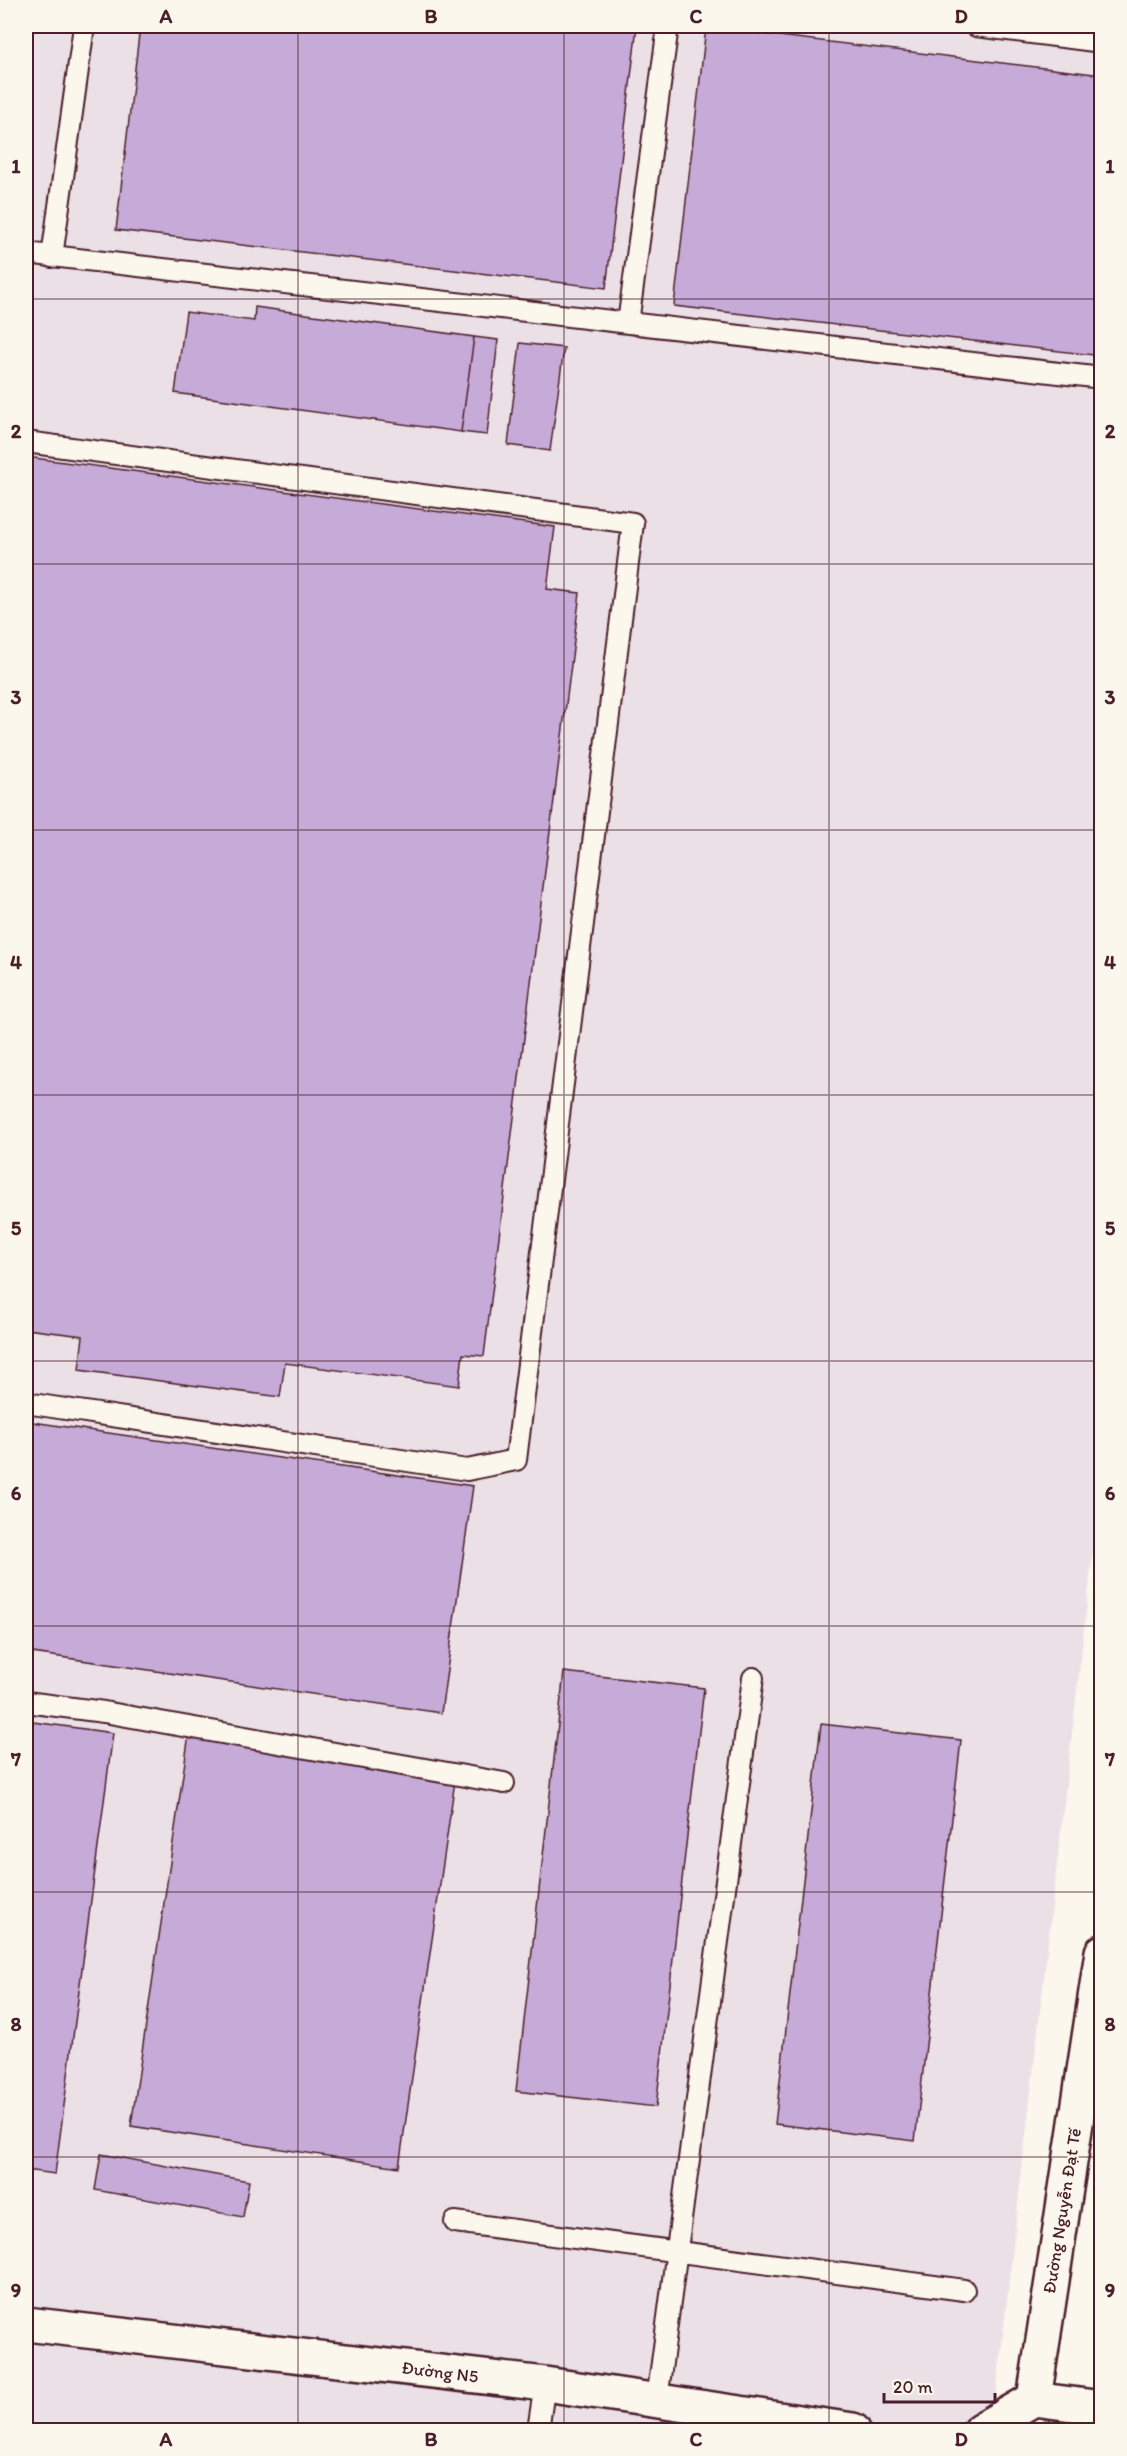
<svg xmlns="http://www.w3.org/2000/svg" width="1127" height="2456" font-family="Itim,sans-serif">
	<rect width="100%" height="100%" fill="#fbf7ec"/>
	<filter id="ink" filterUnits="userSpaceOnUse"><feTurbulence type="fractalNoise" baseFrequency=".0167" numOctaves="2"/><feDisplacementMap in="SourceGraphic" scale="12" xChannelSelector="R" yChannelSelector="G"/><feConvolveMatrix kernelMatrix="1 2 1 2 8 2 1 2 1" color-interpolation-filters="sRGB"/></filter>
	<g filter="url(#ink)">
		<path fill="#ebe0e6" d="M26,26H1101L1102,1472L992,2430H26Z"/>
		<path fill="#c6aad7" stroke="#4a1f2b" stroke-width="1.5" d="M140,26H637L606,288L116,230Z
			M706,27L1102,75V356L674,306Z
			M255,307L474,337L461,432L175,393L186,312L254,321Z
			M474,337L498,340L487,435L461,432Z
			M520,343L564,348L550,451L508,445Z
			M26,457L555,527L547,589L580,593L484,1356L463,1354L459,1386L285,1363L280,1397L79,1370L83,1336L26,1329Z
			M26,1421L473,1486L441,1713L26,1652Z
			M564,1672L704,1688L656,2107L516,2091Z
			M26,1721L113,1733L55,2174L26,2170Z
			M821,1724L961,1740L915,2141L775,2124Z
			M189,1734L456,1774L399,2167L131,2126Z
			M101,2154L249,2181L243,2217L95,2190Z"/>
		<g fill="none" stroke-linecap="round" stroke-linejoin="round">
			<defs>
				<path id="lane" d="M976,26L1102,42
					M26,253L1102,378
					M52,257L84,26
					M628,323L668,26
					M26,442L633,523L516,1460L467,1470L26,1403
					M26,1702L104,1712L504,1783
					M455,2222L964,2290
					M657,2400L753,1678
					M538,2430L545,2384"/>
				<path id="street" d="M26,2324L545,2384L853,2430
					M1034,2399L1102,1952
					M980,2430L1034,2399L1102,2408"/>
			</defs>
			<use href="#lane" stroke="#4a1f2b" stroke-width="24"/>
			<use href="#street" stroke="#4a1f2b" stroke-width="38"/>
			<use href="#lane" stroke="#fbf7ec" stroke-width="20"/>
			<use href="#street" stroke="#fbf7ec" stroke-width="33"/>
		</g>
	</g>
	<path fill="none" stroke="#4a1f2b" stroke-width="1.5" stroke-opacity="0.55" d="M298,26V2430M564,26V2430M829,26V2430M26,299H1102M26,564H1102M26,830H1102M26,1095H1102M26,1361H1102M26,1626H1102M26,1892H1102M26,2157H1102"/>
	<g text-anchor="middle" stroke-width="4.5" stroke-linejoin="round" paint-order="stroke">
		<g font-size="18" fill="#4a1f2b" stroke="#fbf7ec">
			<text transform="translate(1062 2211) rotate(-81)" y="6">Đường Nguyễn Đạt Tế</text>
			<text transform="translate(440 2372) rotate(7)" y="6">Đường N5</text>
		</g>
	</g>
	<rect width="1127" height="2456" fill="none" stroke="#fbf7ec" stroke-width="66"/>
	<path d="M884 2393v9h111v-9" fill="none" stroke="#4a1f2b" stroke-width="3"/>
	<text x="893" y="2393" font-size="18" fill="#4a1f2b" stroke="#fbf7ec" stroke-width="4.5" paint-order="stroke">20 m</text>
	<rect x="33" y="33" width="1061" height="2390" fill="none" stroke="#4a1f2b" stroke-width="2"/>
	<g font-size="20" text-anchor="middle" font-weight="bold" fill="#4a1f2b">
		<text x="166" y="23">A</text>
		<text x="431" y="23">B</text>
		<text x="696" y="23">C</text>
		<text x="961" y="23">D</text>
		<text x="16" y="173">1</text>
		<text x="1110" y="173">1</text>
		<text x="16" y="438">2</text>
		<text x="1110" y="438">2</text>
		<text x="16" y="704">3</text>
		<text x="1110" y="704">3</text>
		<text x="16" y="969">4</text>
		<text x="1110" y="969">4</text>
		<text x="16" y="1235">5</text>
		<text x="1110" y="1235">5</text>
		<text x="16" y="1500">6</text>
		<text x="1110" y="1500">6</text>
		<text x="16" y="1766">7</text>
		<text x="1110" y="1766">7</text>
		<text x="16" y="2031">8</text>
		<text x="1110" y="2031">8</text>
		<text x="16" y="2297">9</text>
		<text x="1110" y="2297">9</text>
		<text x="166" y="2446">A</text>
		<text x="431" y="2446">B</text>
		<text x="696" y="2446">C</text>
		<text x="961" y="2446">D</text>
	</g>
</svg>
